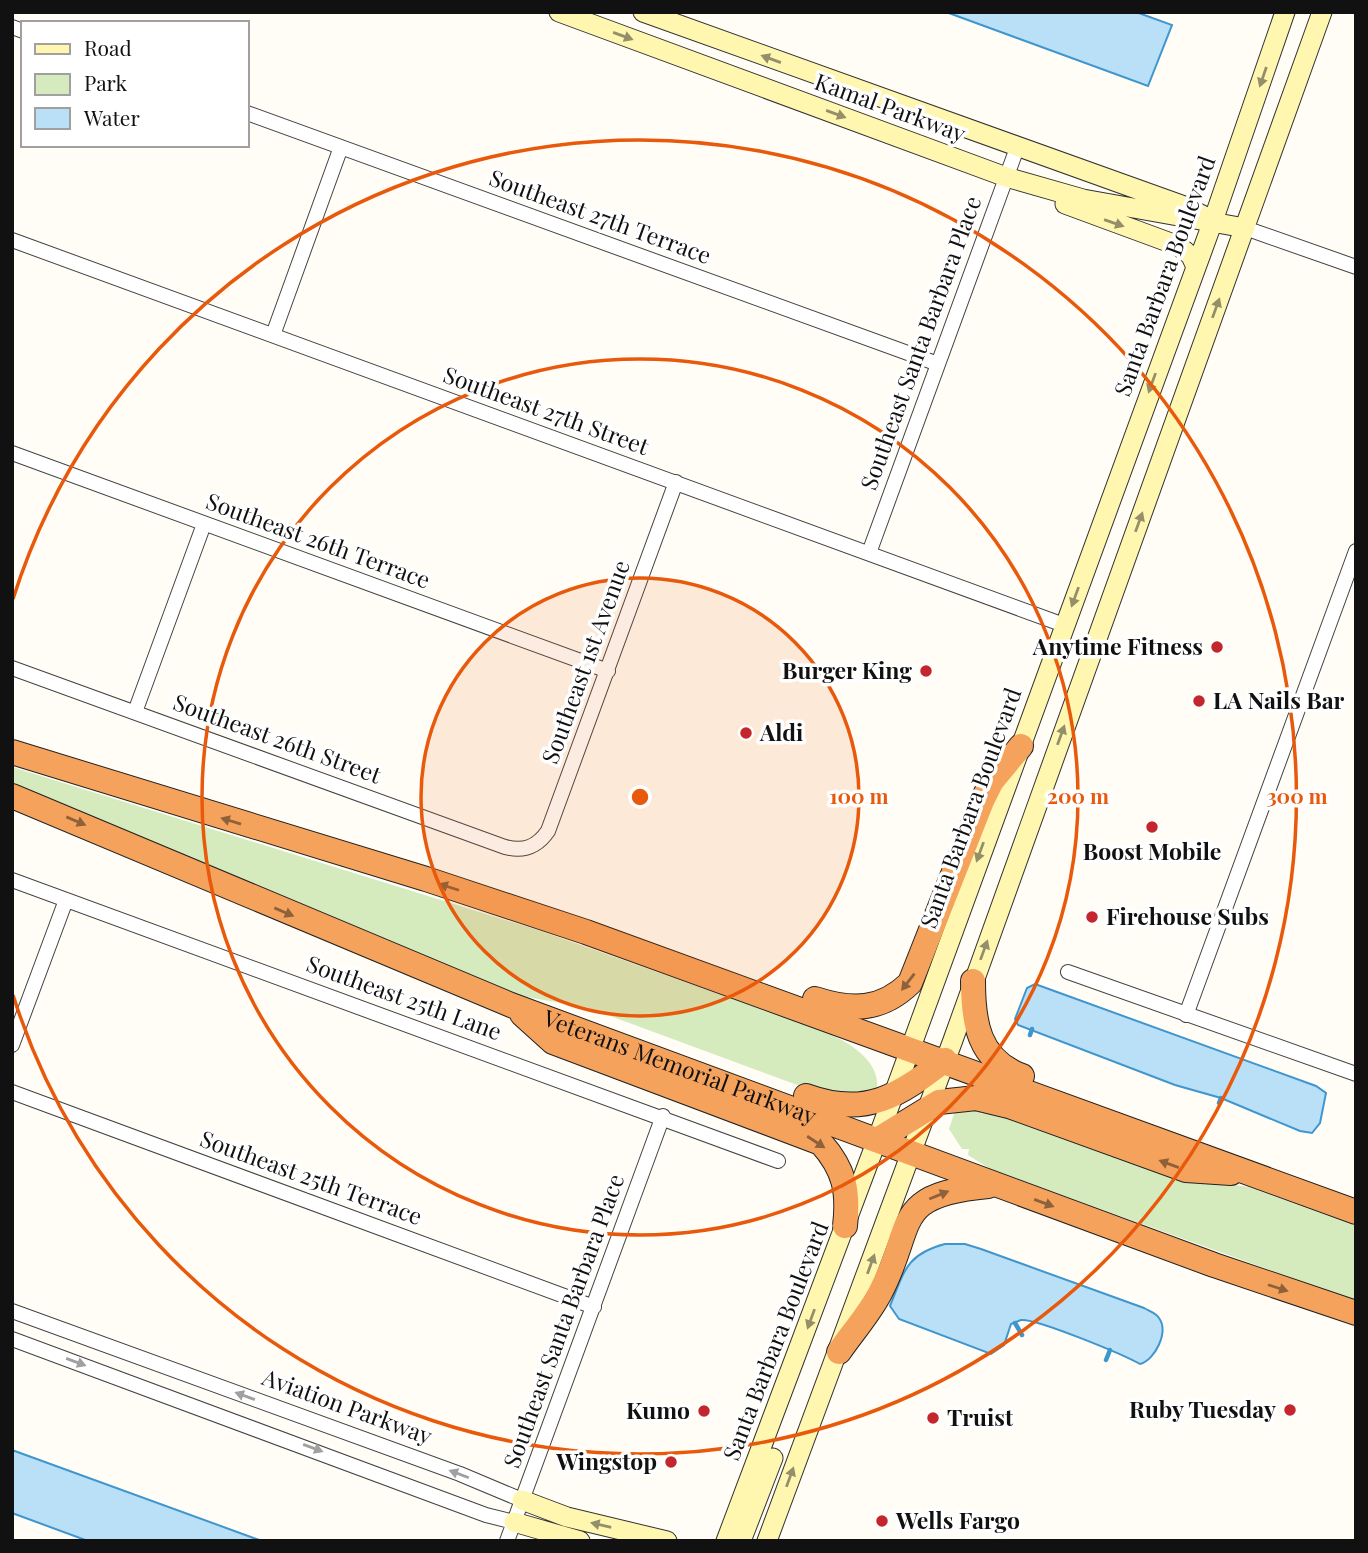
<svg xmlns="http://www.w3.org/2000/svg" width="1368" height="1553" font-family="'Playfair Display',serif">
	<rect width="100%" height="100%" fill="#fffdf5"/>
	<path fill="#d5ebbd" d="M12,767L541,931L823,1031C846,1041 880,1059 877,1088L870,1095L808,1089L586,1007L514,995L12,784Z
		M978,1109L982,1114L986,1110L1182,1178L1249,1187L1356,1226V1301L990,1169L968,1155L969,1149H962L949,1129L955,1111Z"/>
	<path fill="#b9e0f7" stroke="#3f96cf" stroke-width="2" d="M946,12H1136L1172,25L1148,86Z
		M1035,984L1316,1086L1326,1093L1320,1123L1312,1133L1300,1131L1221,1098L1175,1085L1018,1025L1015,1019L1027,988Z
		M945,1244H965L981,1249L1144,1308C1149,1311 1156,1313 1159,1318C1169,1332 1155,1360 1140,1364C1124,1355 1036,1318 1021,1320C1018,1321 1014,1323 1011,1324L1004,1345L991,1354L899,1319L890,1306C904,1272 906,1254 945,1244Z
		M12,1450L262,1541H88L12,1513Z"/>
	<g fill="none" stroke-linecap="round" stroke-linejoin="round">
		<path stroke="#3f96cf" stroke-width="4.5" d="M1030,1035L1032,1029
			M1219,1103L1221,1098
			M1015,1323L1022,1335
			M1106,1360L1110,1350"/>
		<defs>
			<path id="street" d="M12,27L23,31
				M247,113L938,364
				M1245,228L1356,267
				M12,240L1064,625
				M273,335L341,147
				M12,453L608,671
				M869,553L1017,148
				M12,668L505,847C524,852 537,847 548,831L676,482
				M135,712L204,524
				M12,880L778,1161
				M1068,972L1356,1074
				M1186,1015L1356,551
				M12,1045L66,900
				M12,1092L594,1307
				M12,1311L460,1474L522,1500
				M12,1339L486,1515L514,1522
				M507,1541L663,1116"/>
			<path id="secondary" d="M559,12L1006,177L1083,199L1245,228
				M643,12L1184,206L1206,217
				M1065,204L1179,246L1191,256L1196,267
				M522,1500L567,1517L667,1541
				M514,1522L580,1541
				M726,1541L877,1140L1213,221L1285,12
				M741,1541L773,1458
				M767,1541L953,1040L1322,12"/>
			<g id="highway">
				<path d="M12,752L426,879L586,932L1356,1212"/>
				<path id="s1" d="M12,796L511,1005L1214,1265L1356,1313"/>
				<path d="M973,981C973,1022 978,1060 1022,1076"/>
				<path d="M815,999C852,1011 881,1011 910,983L982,801L992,781L1021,746"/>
				<path d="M522,1014L553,1042L821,1143C845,1170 849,1192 845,1226"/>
				<path d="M806,1096C866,1118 898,1096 945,1060"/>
				<path d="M877,1140L939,1102L976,1098L1009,1106L1186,1170L1231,1173"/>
				<path d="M839,1352C852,1333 869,1314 880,1293C916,1224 890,1195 988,1186"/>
			</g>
		</defs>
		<use href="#street" stroke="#444" stroke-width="16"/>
		<use href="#secondary" stroke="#333" stroke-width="21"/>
		<use href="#highway" stroke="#222" stroke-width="26"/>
		<use href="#street" stroke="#fff" stroke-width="14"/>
		<use href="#secondary" stroke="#fff6b0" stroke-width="19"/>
		<use href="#highway" stroke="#f5a25d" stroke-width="24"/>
	</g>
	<defs><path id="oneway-solid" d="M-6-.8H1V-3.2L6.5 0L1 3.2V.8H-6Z" transform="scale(1.75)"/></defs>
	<g fill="#948f68">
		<use href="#oneway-solid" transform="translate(623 36) rotate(20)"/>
		<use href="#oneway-solid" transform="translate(771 59) rotate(-160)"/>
		<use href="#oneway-solid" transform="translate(1263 77) rotate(109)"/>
		<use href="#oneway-solid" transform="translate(836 114) rotate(20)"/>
		<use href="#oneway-solid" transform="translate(1114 223) rotate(19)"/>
		<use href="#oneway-solid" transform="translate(1216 308) rotate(-70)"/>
		<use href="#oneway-solid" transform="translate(1152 383) rotate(110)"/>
		<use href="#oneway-solid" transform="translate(1139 522) rotate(-70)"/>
		<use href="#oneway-solid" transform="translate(1075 597) rotate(110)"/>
		<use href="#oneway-solid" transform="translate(1061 735) rotate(-70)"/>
		<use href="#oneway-solid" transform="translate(980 852) rotate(110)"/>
		<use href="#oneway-solid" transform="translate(984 950) rotate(-70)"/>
		<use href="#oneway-solid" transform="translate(871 1264) rotate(-70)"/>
		<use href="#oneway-solid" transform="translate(811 1319) rotate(110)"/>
		<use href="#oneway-solid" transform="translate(790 1477) rotate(-70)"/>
		<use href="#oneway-solid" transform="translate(601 1525) rotate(-167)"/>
	</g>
	<g fill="#8e613b">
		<use href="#oneway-solid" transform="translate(76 821) rotate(23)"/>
		<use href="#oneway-solid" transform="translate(231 821) rotate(-163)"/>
		<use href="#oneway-solid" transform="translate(449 887) rotate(-162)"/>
		<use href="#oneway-solid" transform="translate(284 912) rotate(23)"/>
		<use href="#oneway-solid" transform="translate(908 982) rotate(128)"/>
		<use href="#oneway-solid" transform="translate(816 1142) rotate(33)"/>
		<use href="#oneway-solid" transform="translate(1169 1164) rotate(-160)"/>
		<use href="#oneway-solid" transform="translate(939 1195) rotate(-22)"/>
		<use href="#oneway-solid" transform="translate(1044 1203) rotate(20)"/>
		<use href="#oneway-solid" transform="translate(1278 1288) rotate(18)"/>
	</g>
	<g fill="#a0a0a0">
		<use href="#oneway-solid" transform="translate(76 1362) rotate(20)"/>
		<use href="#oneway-solid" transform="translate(245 1396) rotate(-160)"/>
		<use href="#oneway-solid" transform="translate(313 1448) rotate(20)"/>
		<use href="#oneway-solid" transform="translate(459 1474) rotate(-159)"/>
	</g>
	<circle cx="640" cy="797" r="219" fill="#e8590c" fill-opacity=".12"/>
	<g fill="none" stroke="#e8590c" stroke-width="3.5">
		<circle cx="640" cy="797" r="219"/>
		<circle cx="640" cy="797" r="438"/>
		<path d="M13 599A657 657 0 1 1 13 995"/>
	</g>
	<g fill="#c4262e" stroke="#fff" stroke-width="2.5">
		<circle cx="1217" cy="647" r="7"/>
		<circle cx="926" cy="671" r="7"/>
		<circle cx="1199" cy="701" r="7"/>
		<circle cx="746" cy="733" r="7"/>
		<circle cx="1152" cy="827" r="7"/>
		<circle cx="1092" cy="917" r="7"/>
		<circle cx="1290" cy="1410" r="7"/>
		<circle cx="704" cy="1411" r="7"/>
		<circle cx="933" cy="1418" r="7"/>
		<circle cx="671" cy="1462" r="7"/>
		<circle cx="882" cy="1521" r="7"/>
	</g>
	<g text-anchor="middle" stroke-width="7" stroke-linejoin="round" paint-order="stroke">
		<g font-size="23" fill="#111" stroke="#fff">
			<text transform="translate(890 108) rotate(20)" y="8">Kamal Parkway</text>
			<text transform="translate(600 217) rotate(20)" y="8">Southeast 27th Terrace</text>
			<text transform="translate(1165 276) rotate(-70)" y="8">Santa Barbara Boulevard</text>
			<text transform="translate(921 343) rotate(-70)" y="8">Southeast Santa Barbara Place</text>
			<text transform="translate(546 411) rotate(20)" y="8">Southeast 27th Street</text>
			<text transform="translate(318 541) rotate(20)" y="8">Southeast 26th Terrace</text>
			<text transform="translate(586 662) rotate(-70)" y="8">Southeast 1st Avenue</text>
			<text transform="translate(277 739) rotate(20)" y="8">Southeast 26th Street</text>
			<text transform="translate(971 808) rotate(-70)" y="8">Santa Barbara Boulevard</text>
			<text transform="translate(404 998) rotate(20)" y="8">Southeast 25th Lane</text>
			<text dy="8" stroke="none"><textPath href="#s1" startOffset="721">Veterans Memorial Parkway</textPath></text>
			<text transform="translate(311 1178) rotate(20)" y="8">Southeast 25th Terrace</text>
			<text transform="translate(564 1321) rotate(-70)" y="8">Southeast Santa Barbara Place</text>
			<text transform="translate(776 1341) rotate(-69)" y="8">Santa Barbara Boulevard</text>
			<text transform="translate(347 1407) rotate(20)" y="8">Aviation Parkway</text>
		</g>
		<g font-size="23" font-weight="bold" fill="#111" stroke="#fff" text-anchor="end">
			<text x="1203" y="655">Anytime Fitness</text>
			<text x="912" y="679">Burger King</text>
			<text x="1213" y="709" text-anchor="start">LA Nails Bar</text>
			<text x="760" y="741" text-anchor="start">Aldi</text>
			<text x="1152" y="860" text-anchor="middle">Boost Mobile</text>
			<text x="1106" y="925" text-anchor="start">Firehouse Subs</text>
			<text x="1276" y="1418">Ruby Tuesday</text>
			<text x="690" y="1419">Kumo</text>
			<text x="947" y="1426" text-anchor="start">Truist</text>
			<text x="657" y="1470">Wingstop</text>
			<text x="896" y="1529" text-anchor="start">Wells Fargo</text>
		</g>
	</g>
	<circle cx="640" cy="797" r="10" fill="#e8590c" stroke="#fff" stroke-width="3.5"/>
	<g font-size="21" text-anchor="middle" font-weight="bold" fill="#e8590c" stroke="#fff" stroke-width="7" stroke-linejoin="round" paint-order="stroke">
		<text x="859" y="804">100 m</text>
		<text x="1078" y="804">200 m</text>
		<text x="1297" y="804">300 m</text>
	</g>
	<rect width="1368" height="1553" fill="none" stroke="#111111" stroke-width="28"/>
	<rect x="21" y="21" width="228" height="126" fill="#ffffff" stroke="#a0a0a0" stroke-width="2"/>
	<rect x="35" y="44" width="35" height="10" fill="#fff6b0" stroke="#a0a0a0" stroke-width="2"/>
	<text x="84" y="56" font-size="21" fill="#111111">Road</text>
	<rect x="35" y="74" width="35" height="21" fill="#d5ebbd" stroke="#a0a0a0" stroke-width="2"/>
	<text x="84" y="91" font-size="21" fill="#111111">Park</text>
	<rect x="35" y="108" width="35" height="21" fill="#b9e0f7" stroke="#a0a0a0" stroke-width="2"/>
	<text x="84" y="126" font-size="21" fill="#111111">Water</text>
</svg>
